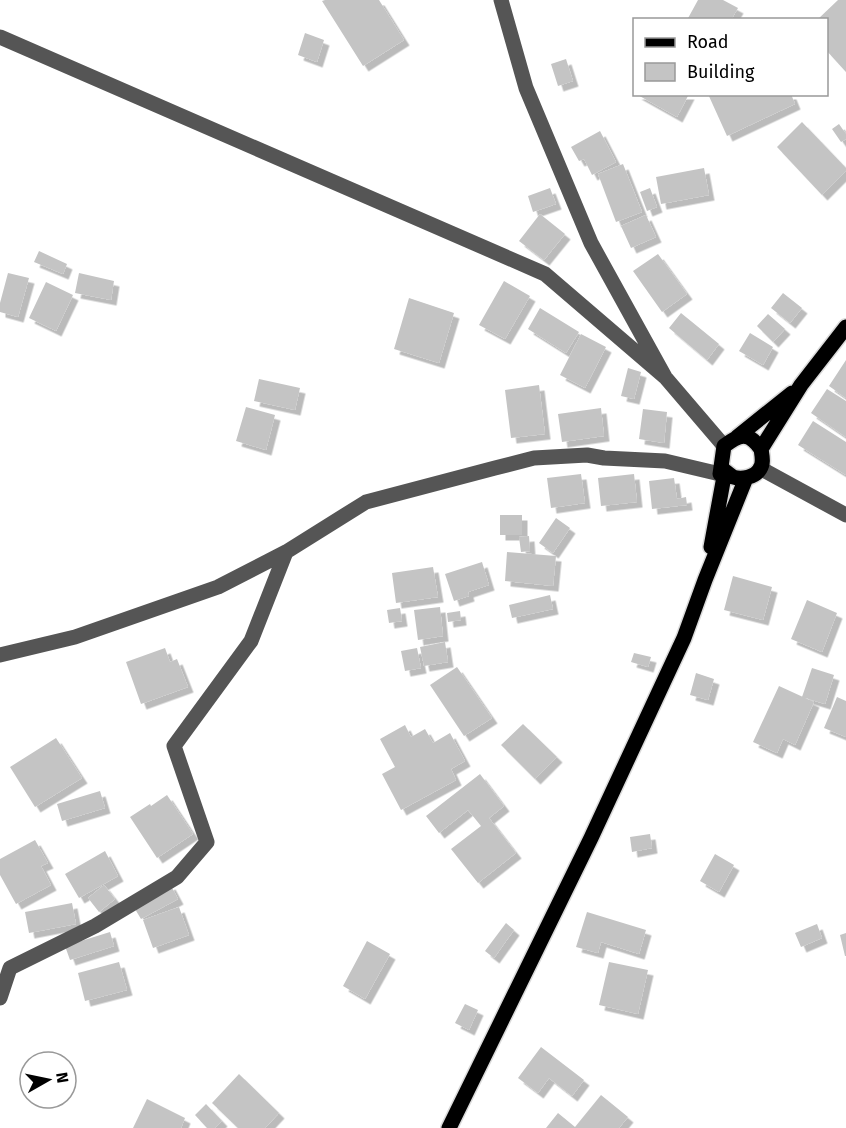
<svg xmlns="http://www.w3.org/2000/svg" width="846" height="1128" font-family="'Fira Sans',sans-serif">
	<defs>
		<filter id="shadow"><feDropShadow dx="5.5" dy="5.5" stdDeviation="0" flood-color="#0004"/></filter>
	</defs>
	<rect width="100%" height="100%" fill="#fff"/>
	<path fill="#c4c4c4" filter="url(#shadow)" d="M325,0H379L404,40L363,66L322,1Z
		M698,0H723L738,8L731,20H687Z
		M838,0H846V72L826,50V20H817Z
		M305,33L324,40L317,62L298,55Z
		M566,59L573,81L558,86L551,64Z
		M636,94H689L677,117Z
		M708,94H791L795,104L727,136Z
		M802,122L846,168V171L822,195L777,147Z
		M839,124L846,134V139L841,142L832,129Z
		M600,131L616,162L592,175L584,159L579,161L571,147Z
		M623,164L642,212L616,222L598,174Z
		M704,168L709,195L661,204L656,177Z
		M550,188L556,204L533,212L528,196Z
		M650,188L657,207L647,211L640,192Z
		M540,214L565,234L544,260L519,241Z
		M646,215L656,237L631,248L621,226Z
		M39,251L67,264L63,274L34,262Z
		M658,254L687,294L662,312L633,271Z
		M8,273L29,278L18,317L0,312V303Z
		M79,273L114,281L111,300L75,293Z
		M504,281L530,296L505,339L479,325Z
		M46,282L73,295L56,331L29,318Z
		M783,293L802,308L790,323L771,308Z
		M409,298L454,313L439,363L394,349Z
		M540,308L579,332L566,353L528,329Z
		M681,313L719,344L707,360L669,328Z
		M768,314L785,329L773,342L757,326Z
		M750,333L773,347L763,365L739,351Z
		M581,334L606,347L585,388L560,375Z
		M846,360V398L829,386Z
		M628,368L641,372L634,399L621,396Z
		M259,379L300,388L295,410L254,401Z
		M539,385L545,434L511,438L505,390Z
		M827,389L846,401V437L811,413Z
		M246,407L275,415L266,450L236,441Z
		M601,408L604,436L562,442L558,414Z
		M643,409L667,412L664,443L639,439Z
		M813,421L846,442V475L798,445Z
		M581,474L585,503L551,508L547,478Z
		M634,474L637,502L601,506L598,478Z
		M674,478L677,499L686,497L687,505L652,509L649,481Z
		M500,515H522V535H500Z
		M556,518L570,528L553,553L539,543Z
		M529,536L530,551L521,552L519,537Z
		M507,552L556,556L553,586L505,581Z
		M482,562L489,585L468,592L469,596L454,601L445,574Z
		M433,567L438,597L396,603L392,573Z
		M733,576L772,587L763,620L724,610Z
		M550,595L553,609L512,618L509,605Z
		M807,600L837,613L822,652L791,639Z
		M440,607L443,636L418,640L414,610Z
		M400,608L402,621L389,623L387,610Z
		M460,611L461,620L448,622L447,613Z
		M445,642L448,662L424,666L420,647Z
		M165,648L170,662L177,659L188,687L141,704L126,662Z
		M417,648L421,668L405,671L401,651Z
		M634,653L651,657L648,667L631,662Z
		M457,667L492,718L464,736L430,685Z
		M812,668L834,675L825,704L802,697Z
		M696,673L714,679L708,700L690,695Z
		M779,686L814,702L795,745L783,739L777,753L753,742Z
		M837,697L846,701V737L824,728Z
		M523,724L557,757L535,779L501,745Z
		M405,725L411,737L425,729L433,743L450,733L465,761L451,769L456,780L401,810L382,774L395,767L380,739Z
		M56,738L82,778L35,807L10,767Z
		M480,774L504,806L489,818L516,853L478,883L451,849L481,826L468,810L439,833L426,816Z
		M100,791L105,808L62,821L57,804Z
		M167,795L193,834L157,858L130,817L150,804L151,806Z
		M650,834L652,848L632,852L630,837Z
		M35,840L48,863L41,866L51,885L16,904L0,875V859Z
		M105,851L118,876L79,898L65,874Z
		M715,854L734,865L719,892L700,881Z
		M170,884L178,899L141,919L132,904Z
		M104,885L115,899L99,912L88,898Z
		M72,903L76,924L29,933L25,912Z
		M179,907L189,935L153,948L143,920Z
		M587,912L646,930L639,954L601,942L598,953L576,947Z
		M506,923L514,930L494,958L485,951Z
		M817,924L822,938L801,947L795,933Z
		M110,932L114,946L70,960L65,946Z
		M846,933V956H845L840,935Z
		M367,941L390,954L365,999L343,986Z
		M119,962L127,990L85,1001L78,973Z
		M609,962L648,970L638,1014L599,1005Z
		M465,1004L478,1010L469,1030L455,1023Z
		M541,1047L584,1080L572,1096L549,1078L538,1093L518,1078Z
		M239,1074L279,1113L265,1128H238L212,1103Z
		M601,1095L628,1117L619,1128H546L558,1113L575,1127Z
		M147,1099L185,1118L181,1128H133Z
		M206,1104L222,1121L215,1128H207L195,1115Z"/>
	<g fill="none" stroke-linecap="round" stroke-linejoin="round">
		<defs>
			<path id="major" d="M737,437L792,393
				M761,449C748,431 740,434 724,446L720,474L725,471C728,473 730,475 733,477C742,480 755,477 760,469C764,463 762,456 761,449L801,385L846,327
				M711,547L725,471
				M449,1128L591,838L684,638L705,580L746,478"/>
		</defs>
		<use href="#major" stroke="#dbdbdb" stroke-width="18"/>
		<path stroke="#555" stroke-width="15" d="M501,0L526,88L591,243L665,377L724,446
			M0,37L545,274L665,377
			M760,468L846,515
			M0,655L75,637L218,587L286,552L366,502L495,468L534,458L587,455L604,458L665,461L720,474
			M0,998L10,968L95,926L177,877L207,842L174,746L251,641L286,552"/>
		<use href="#major" stroke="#000" stroke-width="15"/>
	</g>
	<rect x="633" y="18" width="195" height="78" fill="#ffffff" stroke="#999999" stroke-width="1.5"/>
	<rect x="645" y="38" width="30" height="9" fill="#000000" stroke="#999999" stroke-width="1.5"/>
	<text x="687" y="48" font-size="18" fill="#000000">Road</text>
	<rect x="645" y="63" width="30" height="18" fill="#c4c4c4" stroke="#999999" stroke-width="1.5"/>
	<text x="687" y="78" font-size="18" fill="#000000">Building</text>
	<g transform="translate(48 1080) rotate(81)"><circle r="28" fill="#ffffff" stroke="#999999" stroke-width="1.5"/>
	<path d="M0-4.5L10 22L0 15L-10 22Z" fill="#000000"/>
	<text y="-9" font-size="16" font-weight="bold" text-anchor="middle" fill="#000000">N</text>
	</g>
</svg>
